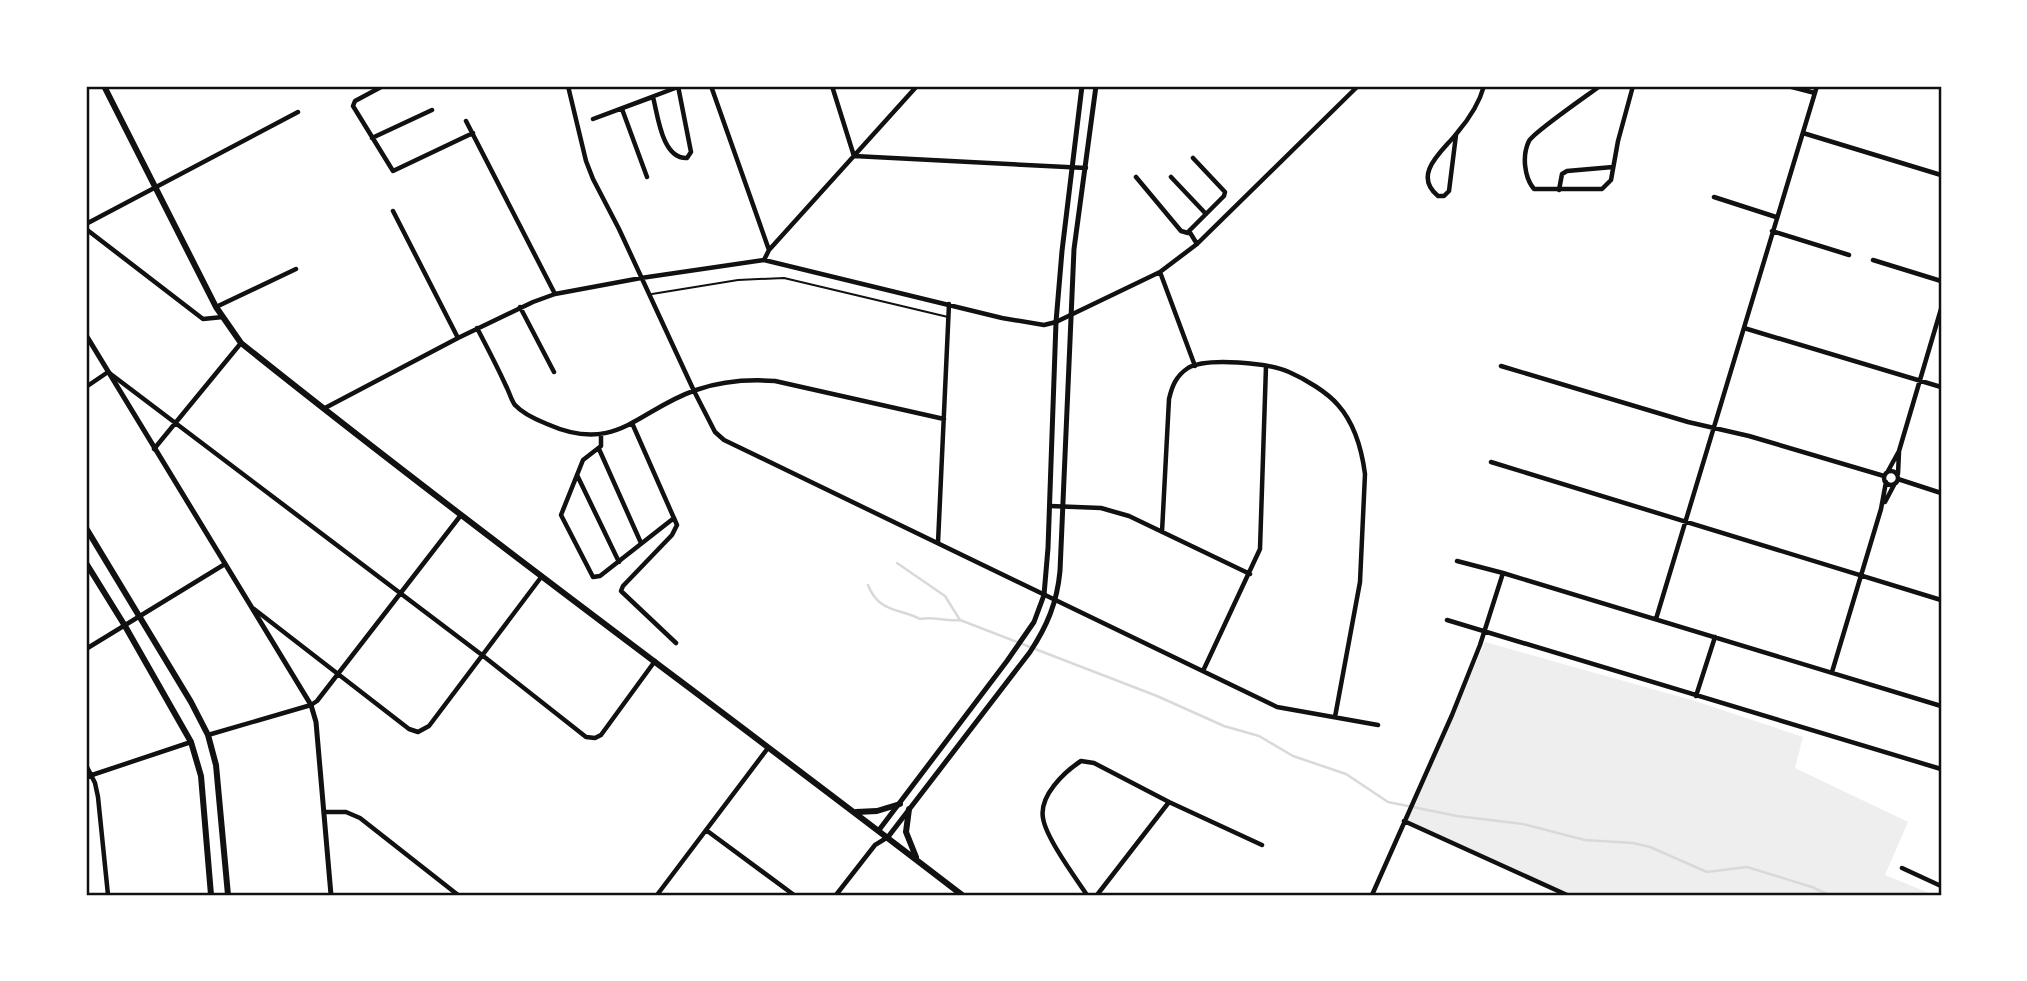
<svg xmlns="http://www.w3.org/2000/svg" width="2027" height="981" font-family="'Public Sans',sans-serif">
	<rect width="100%" height="100%" fill="#fff"/>
	<path fill="#eee" d="M1485,642L1695,701L1803,737L1795,768L1908,822L1885,875L1934,895H1570L1407,820Z"/>
	<g fill="none" stroke-linecap="round" stroke-linejoin="round">
		<path stroke="#d9d9d9" stroke-width="2.5" d="M897,563L945,596L960,620L1157,696L1224,726L1259,736L1293,756L1346,774L1388,802L1457,816L1523,824L1585,840L1633,843L1650,847L1707,872L1747,867L1812,887L1829,895
			M868,585C879,613 899,608 920,619C935,616 945,622 960,620"/>
		<path stroke="#111" stroke-width="2" d="M652,294L738,280L784,278L948,317"/>
		<path stroke="#111" stroke-width="4.5" d="M383,86L355,101L353,106L393,171L473,133
			M568,86L586,161L593,179L619,229L694,391L715,432L724,440L1277,707L1378,725
			M678,86L691,152L687,158C662,159 658,116 653,97L593,119L678,87
			M711,86L769,250L764,260
			M832,86L854,156L1086,168
			M1600,86C1588,95 1534,132 1529,141C1522,155 1524,177 1534,189H1602L1611,180L1618,141L1633,86
			M1788,86L1815,93
			M622,109L647,177
			M466,121L555,294
			M1803,133L1941,175
			M1456,135L1449,191L1444,196H1438C1411,174 1444,150 1457,133C1469,119 1479,104 1484,86
			M372,138L432,110
			M1193,158L1225,192L1224,196L1189,231L1197,244
			M1136,177L1181,231L1188,233
			M1171,177L1206,214
			M1559,190L1562,174L1567,171L1613,167
			M1714,197L1776,217
			M393,211L458,338
			M86,224L298,112
			M86,229L203,319L223,317
			M1772,231L1849,255
			M769,250L917,86
			M1873,260L1941,281
			M1160,272L1195,366
			M216,307L296,269
			M520,307L554,372
			M477,328C487,347 497,366 506,386C509,391 511,400 515,405C523,414 537,420 547,424C617,455 637,410 696,390C722,381 747,379 775,381L944,419
			M1744,328L1941,387
			M1501,366L1688,422L1749,436L1884,476
			M86,387L108,372L482,655L586,737L595,738L601,735L655,661
			M325,408L458,338L533,302L555,294L641,278L764,260L1002,318L1044,325L1056,322L1160,272L1197,244L1358,86
			M632,423L677,525L672,535L623,586L621,591L676,643
			M601,434V446L583,460L561,515L593,577L600,576L674,518
			M154,449L241,343
			M599,449L641,543
			M1491,462L1941,600
			M1884 478a7 7 0 1 1 14 0a7 7 0 1 1-14 0Z
			M1888,471L1899,451L1941,309
			M1898,474L1899,452
			M577,475L619,562
			M1898,479L1941,493
			M1885,502L1894,485
			M1050,506L1101,508L1129,516L1250,574
			M1162,532L1169,399C1172,386 1176,376 1188,368C1207,357 1269,363 1289,372C1305,379 1327,392 1338,405C1354,423 1362,451 1365,474L1360,582L1335,717
			M938,543L949,304
			M1457,561L1503,573
			M254,609L409,729L418,732L429,726L542,576
			M1656,619L1817,86
			M1447,620L1941,769
			M86,649L225,564
			M1203,671L1260,549L1266,366
			M1832,672L1881,509L1886,482
			M1696,696L1715,637
			M208,735L311,705L317,701L461,515
			M86,765L95,783L98,797L108,895
			M86,777L191,742
			M324,812H346L360,818L458,895
			M1404,821L1567,895
			M706,830L794,895
			M1902,868L1941,886
			M657,895L768,748
			M836,895L875,845L888,837
			M1087,895C1075,877 1046,838 1043,818C1039,796 1064,772 1081,761L1094,763L1169,802L1262,845
			M1097,895L1169,802
			M1372,895L1452,715L1480,645L1503,573L1941,706"/>
		<path stroke="#111" stroke-width="5" d="M86,335L311,705L316,722L331,895
			M879,830L1007,661L1034,622L1044,595L1048,548L1056,322L1062,251L1082,86
			M888,837L1030,652C1047,626 1057,603 1060,571L1074,249L1096,86"/>
		<path stroke="#111" stroke-width="6" d="M104,86L216,307L241,343C477,532 722,710 962,895
			M909,809L906,832L916,857
			M856,812L877,811L900,804"/>
		<path stroke="#111" stroke-width="6" d="M86,528L191,702L208,735L216,765L228,895
			M86,563L125,626L191,742L201,776L211,895"/>
	</g>
	<rect width="2027" height="981" fill="none" stroke="#ffffff" stroke-width="175"/>
	<rect x="88" y="88" width="1852" height="806" fill="none" stroke="#111" stroke-width="2.5"/>
</svg>
